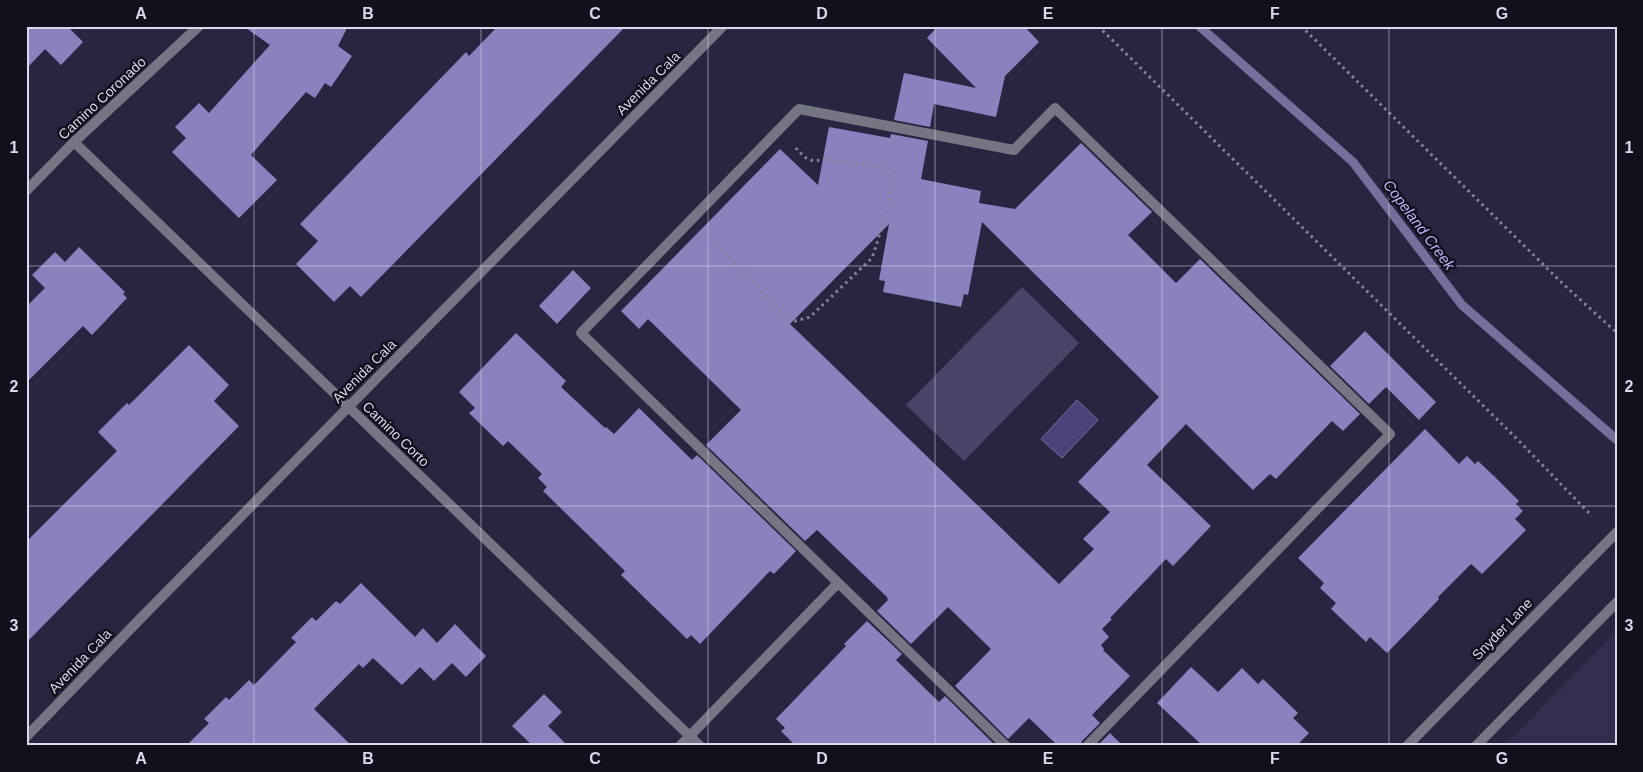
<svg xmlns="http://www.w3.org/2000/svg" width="1643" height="772" font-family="Helvetica,sans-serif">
	<rect width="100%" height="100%" fill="#292541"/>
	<path fill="#332e50" d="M1617,631V746H1504Z"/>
	<path fill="#494569" d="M1022,287L1079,343L964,461L906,405Z"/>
	<path fill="#4a4279" stroke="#756f9b" d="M1077,400L1098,420L1062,458L1041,439Z"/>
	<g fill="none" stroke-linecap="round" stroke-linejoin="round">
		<path stroke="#756f9b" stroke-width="9" d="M1199,26L1353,162L1462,305L1617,440"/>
	</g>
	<path fill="#8982bf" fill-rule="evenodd" d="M26,26H67L83,42L61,65L45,49L26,69Z
		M243,26H348L338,46L352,56L331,87L325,83L315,98L306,92L251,155L277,180L239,218L172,152L186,138L175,127L199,103L209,113L270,45Z
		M498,26H626L361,297L350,286L334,302L296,264L318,241L300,224L466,52L469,56Z
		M938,26H1024L1039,42L1005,76L996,117L934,104L930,127L894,120L904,73L976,88L927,38Z
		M829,127L890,138L891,134L928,141L921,179L981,191L979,203L1015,209L1081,143L1152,212L1128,235L1176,283L1200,259L1360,414L1343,431L1332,421L1276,479L1270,474L1253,490L1186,424L1147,465L1211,526L1173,566L1166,559L1110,618L1112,619L1102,629L1109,637L1101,645L1104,649L1103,650L1130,676L1092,715L1100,723L1082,741L1080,746H1058L1029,718L1008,739L955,686L991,649L948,607L911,644L877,611L888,600L887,597L817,530L805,541L706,445L741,410L648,319L639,329L621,311L780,149L818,185ZM982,222L1159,397L1078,482L1110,512L1083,539L1094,549L1059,584L790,324L889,224L879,280L885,281L883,292L961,307L964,294L968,295Z
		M79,247L125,292L123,294L127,298L92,335L83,326L26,383V307L45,288L32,275L55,252L65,262Z
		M573,270L591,288L557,324L539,306Z
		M1365,331L1436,402L1419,420L1386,387L1369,404L1330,366Z
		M516,333L566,381L561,387L605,428L606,427L614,434L639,408L692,460L697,455L796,551L774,574L770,571L700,644L691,635L687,639L621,575L625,571L543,491L547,487L538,478L542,474L508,441L503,446L469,413L475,408L459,392Z
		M189,345L229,385L214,401L239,426L26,643V542L117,451L98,432L127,403L129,405Z
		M1425,429L1459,464L1467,456L1475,464L1478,461L1495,477L1519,501L1516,504L1523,511L1515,519L1526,530L1482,574L1471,564L1438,597L1439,599L1422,617L1387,653L1370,637L1366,642L1331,609L1336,603L1320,588L1324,583L1298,558Z
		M361,583L415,637L423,628L437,643L455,624L486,656L466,677L452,663L434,681L420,667L402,685L373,658L363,668L359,664L314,709L352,746H186L209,723L204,719L226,697L229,700L249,680L254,685L296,642L291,638L312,617L316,621L336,601L340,604Z
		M867,621L902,654L896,660L939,702L945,696L996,746H796L781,731L785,728L776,719L846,646L844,644Z
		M1191,667L1218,692L1242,668L1258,684L1263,679L1298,713L1293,718L1309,733L1296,746H1203L1157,703Z
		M544,694L562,712L548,726L568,746H533L512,726Z
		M1110,733L1123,746H1097Z"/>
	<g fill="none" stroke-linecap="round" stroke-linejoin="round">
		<path stroke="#86839a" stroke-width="3" stroke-dasharray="2.5 4" stroke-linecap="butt" d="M1098,26L1518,440L1592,516
			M1301,26L1563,284L1617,333
			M707,234L782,313L795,321L810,317L872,258L890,203L893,172L890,169L824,159C807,164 804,156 793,145"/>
		<path stroke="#767583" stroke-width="10" d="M680,746L838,583
			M1006,746L581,333L799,109L1014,150L1055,108L1390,434L1087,746"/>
		<path stroke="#767583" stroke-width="10" d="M74,142L700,746
			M26,191L74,142L199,26
			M26,737L139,620L723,26"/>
		<path stroke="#767583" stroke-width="10" d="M1407,746L1617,532
			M1476,746L1617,602"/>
	</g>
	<path fill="none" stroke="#dad9eb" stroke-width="1" stroke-opacity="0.55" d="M254,26V746M481,26V746M708,26V746M935,26V746M1162,26V746M1389,26V746M26,266H1617M26,506H1617"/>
	<g text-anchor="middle" stroke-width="5" stroke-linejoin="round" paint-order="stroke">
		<g font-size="14" fill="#dad9eb" stroke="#12101d">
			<text transform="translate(648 83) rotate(-45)" y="5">Avenida Cala</text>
			<text transform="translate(102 98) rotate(-43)" y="5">Camino Coronado</text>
			<text transform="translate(364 371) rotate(-45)" y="5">Avenida Cala</text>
			<text transform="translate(396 434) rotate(44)" y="5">Camino Corto</text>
			<text transform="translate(1502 629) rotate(-46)" y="5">Snyder Lane</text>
			<text transform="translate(80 661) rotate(-46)" y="5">Avenida Cala</text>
		</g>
		<g font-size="15" font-style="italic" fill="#bbb4f8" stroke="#12101d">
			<text transform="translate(1419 225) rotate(53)" y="5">Copeland Creek</text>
		</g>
	</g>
	<rect width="1643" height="772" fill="none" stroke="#12101d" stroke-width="55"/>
	<rect x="28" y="28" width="1588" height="716" fill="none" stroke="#dad9eb" stroke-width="2"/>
	<g font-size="16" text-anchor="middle" font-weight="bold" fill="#dad9eb">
		<text x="141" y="19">A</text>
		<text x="368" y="19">B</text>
		<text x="595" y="19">C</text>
		<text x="822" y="19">D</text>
		<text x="1048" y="19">E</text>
		<text x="1275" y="19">F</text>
		<text x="1502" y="19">G</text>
		<text x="14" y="153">1</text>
		<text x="1629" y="153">1</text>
		<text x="14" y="392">2</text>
		<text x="1629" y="392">2</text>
		<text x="14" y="631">3</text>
		<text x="1629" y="631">3</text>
		<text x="141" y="764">A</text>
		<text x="368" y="764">B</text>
		<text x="595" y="764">C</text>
		<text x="822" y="764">D</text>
		<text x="1048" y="764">E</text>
		<text x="1275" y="764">F</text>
		<text x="1502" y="764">G</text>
	</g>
</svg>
